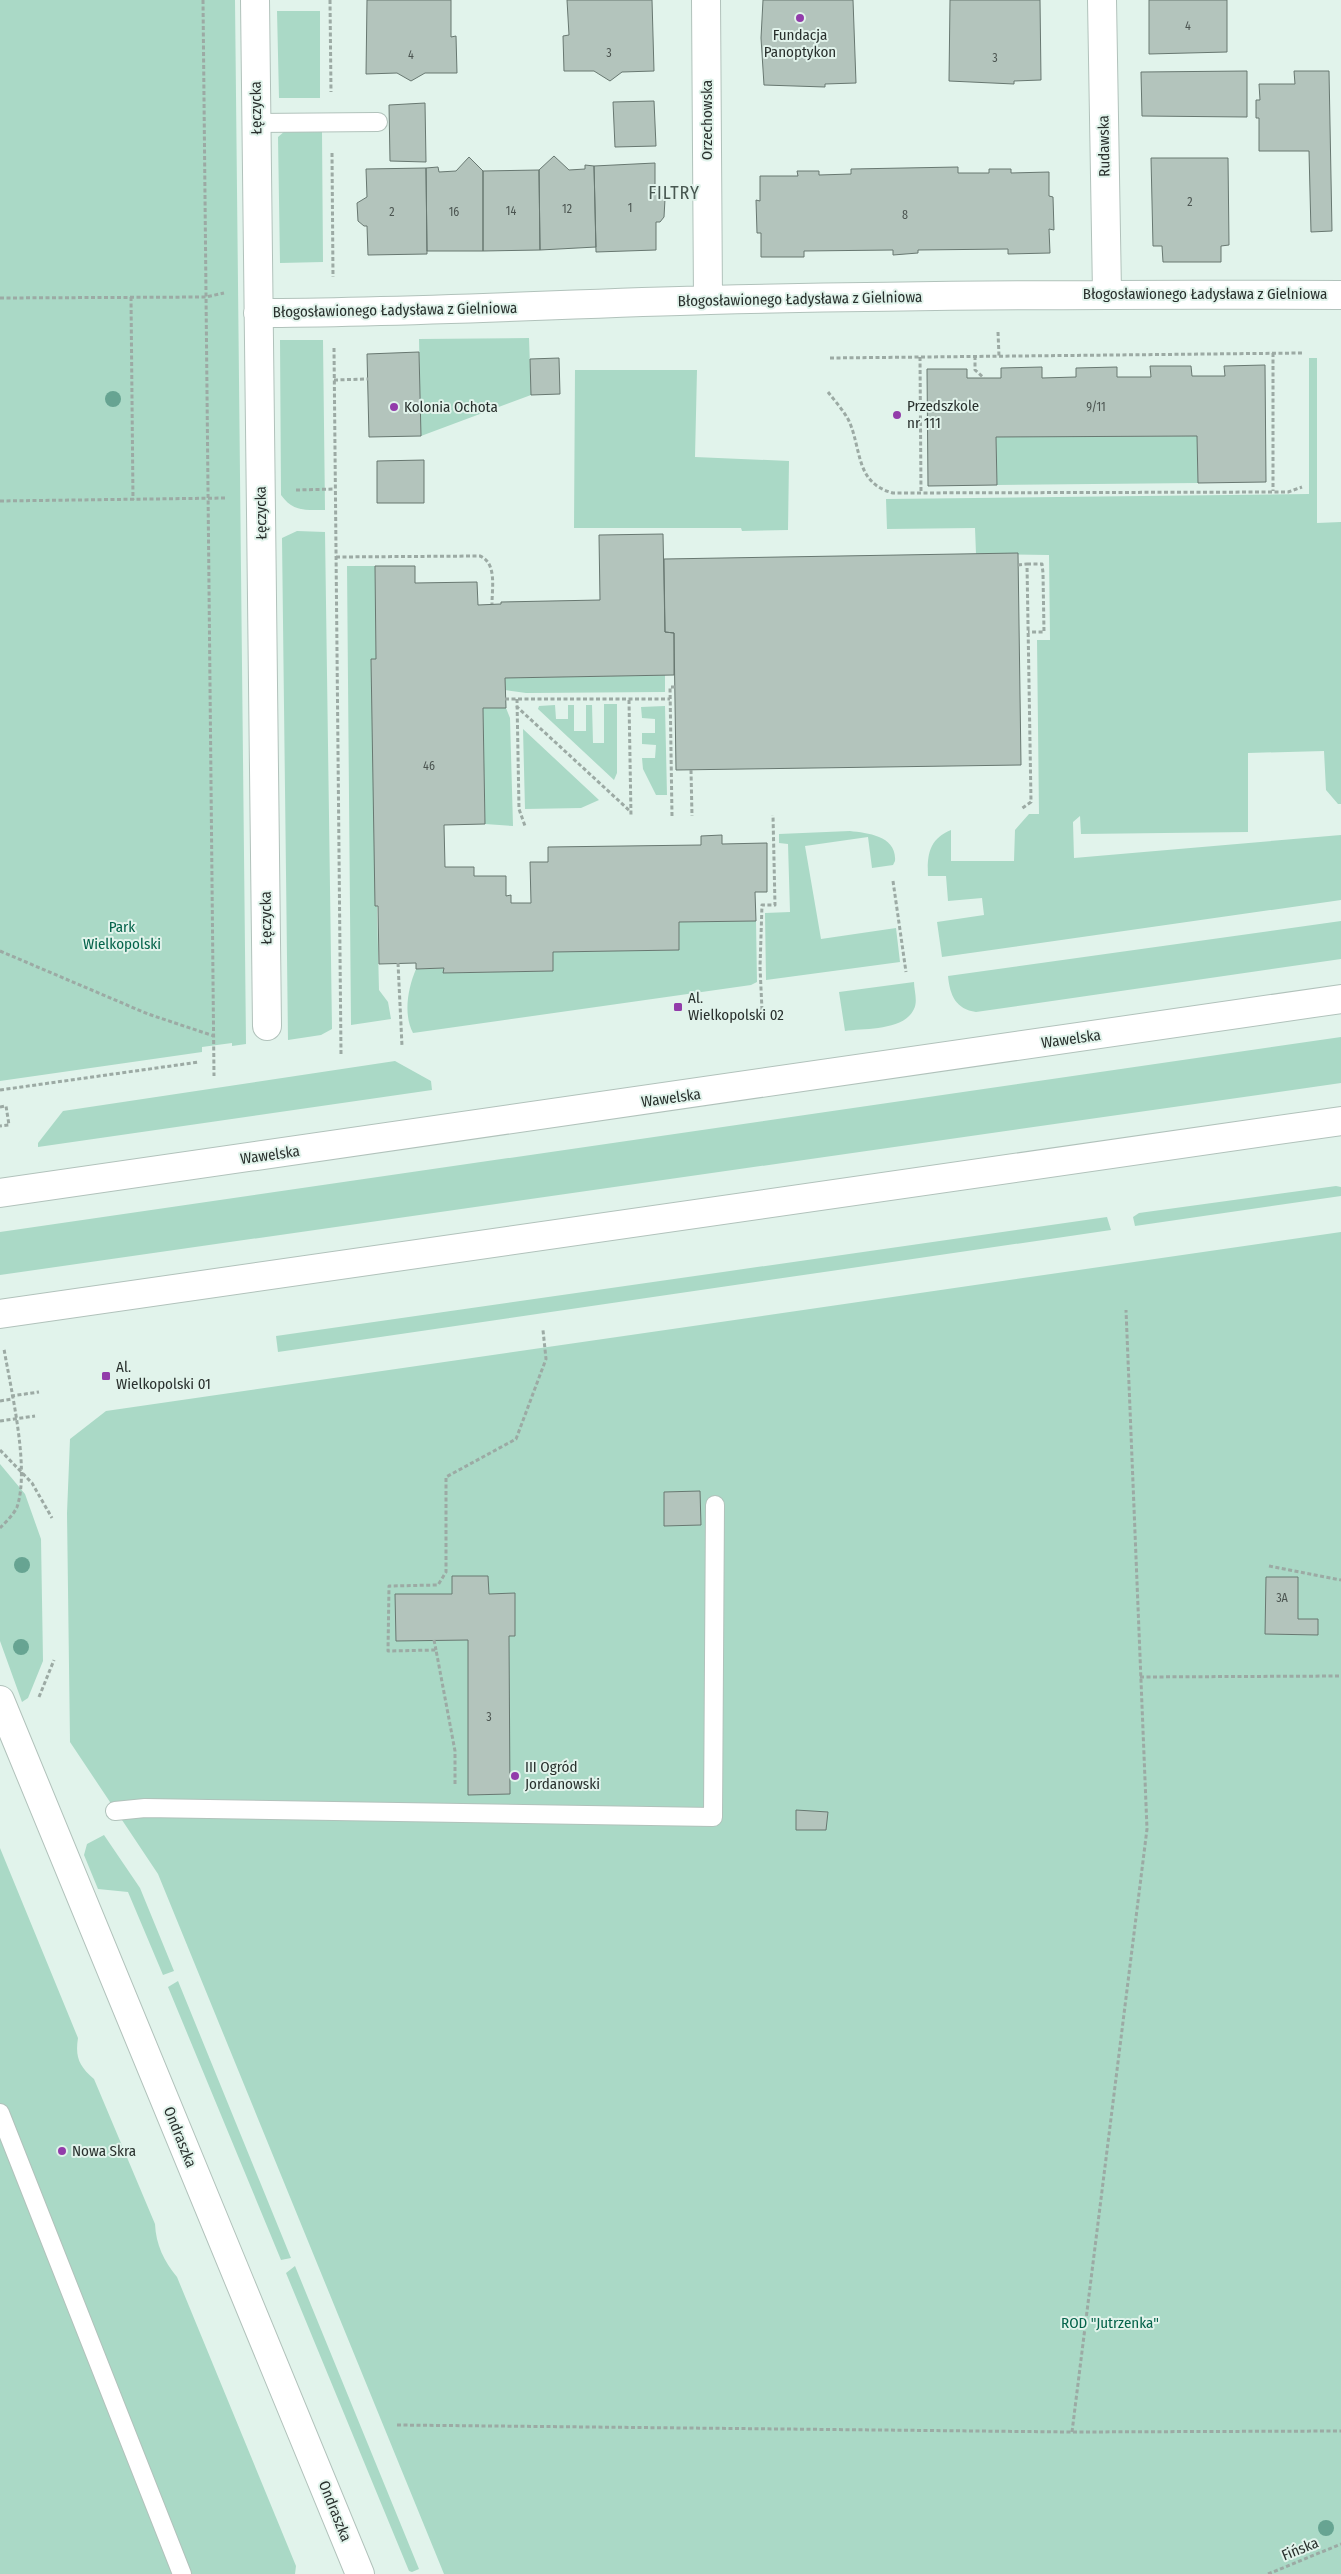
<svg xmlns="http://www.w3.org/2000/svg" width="1341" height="2574" font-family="'Fira Sans Condensed',sans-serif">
	<rect width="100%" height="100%" fill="#e1f3eb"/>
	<path fill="#aad9c6" d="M0,0H235L246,1044L232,1046V1043L202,1047V1052L0,1081Z
		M277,11H320V98H279Z
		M285,131L322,132L323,262L280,263L278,137Z
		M529,338L531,395L421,436L419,339Z
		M280,340H323L325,510C306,510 293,512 281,495Z
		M1309,358H1317V523L1341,522V804H1338L1326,790L1324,751L1248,753V832L1081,834L1080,816L1073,822L1074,858L1341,835V900L942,957L937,922L984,915L982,898L948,901L946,876H928C927,855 929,839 951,830V861H1014L1015,830L1029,814H1039L1037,640H1050L1049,555L976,554L975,528L887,529L886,499L1309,494Z
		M575,370H697L695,457L789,461L788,530L742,531L741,528H574Z
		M1197,436L1198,483L997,485L996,437Z
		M297,531L325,532L332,1029L321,1035L288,1040L282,538Z
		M347,566H375L376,659H371L379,990L388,1002L391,1019L351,1025Z
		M665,675V692L526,693L505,690V678Z
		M604,704H617V773L614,780L538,709L539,706L555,705L556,719H568V705H574V731H586V705H592L593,743H604Z
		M665,706L667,795H656L643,769L642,758H655L656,745L642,744V733H655V719L642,718L641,707Z
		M483,708H506L510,718L513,826L485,824Z
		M523,729L599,800L581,808L525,809Z
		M850,831C868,833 897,836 895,861L893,865L872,868L868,837L805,846L821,939L896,928L900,962L766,980L765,913L790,912L788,844L779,843V834Z
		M756,921L757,982L751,985L413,1033C403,1014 408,988 416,969L444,968V973L553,971V952L679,950V922Z
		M1341,921V959L976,1012C956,1009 950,996 948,976Z
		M914,982C914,990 918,1001 914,1009C904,1031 865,1028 845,1031L839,992Z
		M1341,1037V1083L0,1275V1232Z
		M395,1061L431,1081L432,1090L38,1147V1143L63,1111Z
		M1336,1186L1341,1187V1196L1135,1226L1133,1217L1139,1213Z
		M1107,1217L1111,1230L278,1352L276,1336Z
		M1341,1232V2574H444L158,1874L70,1742L67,1513L70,1439L106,1411Z
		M0,1464L25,1494L41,1539L43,1661L28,1698L22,1702L0,1641Z
		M104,1835L140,1888L174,1971L163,1975L128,1892L98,1889L84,1855L87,1844Z
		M0,1848L78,2038C75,2057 79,2066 94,2079L155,2224C156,2245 164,2261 177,2277L296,2566L295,2574H0Z
		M178,1981L291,2258L281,2260L168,1987Z
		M295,2266L419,2569L412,2572L409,2571L286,2273Z"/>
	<path fill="#b3c4bc" stroke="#687871" d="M367,0H451V37L456,36L457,73H425L411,81L397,73L366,74Z
		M567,0H652L654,71L622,72L610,81L594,71H564L563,36L569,35Z
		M763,0H853L856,83L825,84V87L764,85L761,38Z
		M950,0H1040L1041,80L1014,81V84L949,81Z
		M1149,0H1227V52L1149,54Z
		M1247,71V117L1142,116L1141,72Z
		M1294,71H1329L1332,231L1311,232L1309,151H1259V118H1256V100H1260L1259,84H1295Z
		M654,101L656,146L615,147L613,102Z
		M425,103L426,162L390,161L389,105Z
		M554,156L569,170L585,169V165L594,166L596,247L540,250L539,170Z
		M469,157L483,171V251H427L426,168L438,167L439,172L456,171Z
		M1151,158H1228L1229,245L1221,246V262H1163L1162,246H1153Z
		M655,163V194H659L665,199L664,217L660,222H656V250L596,252L594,166Z
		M958,167V173H989V169H1011V173L1049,172V196L1053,197L1054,230L1049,229L1050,253L1008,254V249L918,250V253L893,255V250L804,251V257H761V233H757L756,200L760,201V176H798L797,171H819V175L851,174V169Z
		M426,168L427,254L368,255L367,226H364L358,221L357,203L367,197L366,169Z
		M539,170L540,250L483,251V171Z
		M419,352L421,436L369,437L367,354Z
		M559,358L560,394L531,395L530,359Z
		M1265,365L1266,482L1198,483L1197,436L996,437L997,485L928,486L927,369H967V378H1001V368L1042,367V378L1076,377V368L1117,367V377H1151L1150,366H1191L1192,376H1225L1224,366Z
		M424,460V503H377V461Z
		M663,534L665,632L674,633V675L505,678L506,708H483L485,824L444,825L445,867H474V876H506V896L511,895V903H531L530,862H548V847L701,845V836L722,835V844L767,843V892H755L756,921L679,922V950L553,952V971L443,973L444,968L416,969V963L379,964L378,906H375L371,659H376L375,566H415V583L477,582L478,605L501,604V602L600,600L599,535Z
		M1018,553L1021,765L676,770L674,633L665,632L664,559Z
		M700,1491L701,1525L664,1526V1492Z
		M452,1576H488L489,1594L515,1593V1636H509L510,1794L468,1795V1640L396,1641L395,1594H452Z
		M1266,1577H1298V1619H1318V1635L1265,1634Z
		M796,1810L828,1812L826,1830H796Z"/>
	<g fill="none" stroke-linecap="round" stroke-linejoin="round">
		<defs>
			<path id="service" d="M256,123L378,122
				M115,1811L145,1808L713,1817L715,1505
				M0,2113L182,2574"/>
			<path id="minor" d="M255,0L267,1026
				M706,0L708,300
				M1102,0L1107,293
				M258,313C409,313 559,304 710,300C920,295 1131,294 1341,295
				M0,1700L360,2574"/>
			<path id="primary" d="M0,1193L1341,999
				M0,1314L1341,1121"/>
		</defs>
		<use href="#service" stroke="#b1c2bb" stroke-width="20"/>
		<use href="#minor" stroke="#b1c2bb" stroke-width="30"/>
		<use href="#primary" stroke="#b1c2bb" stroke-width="30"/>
		<path stroke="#9caaa4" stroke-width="3" stroke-dasharray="4 2.5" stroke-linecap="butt" d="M203,0L214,1076
			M330,0L331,92
			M332,153L333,277
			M131,297L133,500
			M0,298L206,297L224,293
			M998,332L999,356
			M334,348L341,1054
			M1273,353V491
			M975,356V370L984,378
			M920,357L921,493
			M830,358L1302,353
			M334,380L368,379
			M828,392C835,401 844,411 849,421C862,450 855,483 893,493L1288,492L1302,487
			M296,490L335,489
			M0,501L226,498
			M336,557L480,556C497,563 492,588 492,604
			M1027,564H1042L1043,573L1044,632H1028
			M1018,565L1027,564L1031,802L1021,809
			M505,699H670
			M517,699L519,809L525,826
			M629,700L631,817
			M516,706L631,812
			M691,770L692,816
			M672,816L670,687H675
			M893,881L906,972
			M0,951L148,1014L214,1036
			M398,963L402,1046
			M762,1010L760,967L762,905H775L773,815
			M0,1090L199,1062
			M0,1107L6,1106L9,1125L0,1126
			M11,1396L39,1392
			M0,1401L12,1399
			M0,1421L35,1416
			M0,1450L32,1483L52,1518
			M0,1528C6,1522 14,1514 17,1507C30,1469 11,1390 4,1349
			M1269,1566L1341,1580
			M434,1640L436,1650
			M1140,1677L1341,1676
			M39,1697L54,1660
			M455,1784V1751L436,1650L388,1651L389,1586L438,1585L446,1572V1477L516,1439L546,1359L543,1330
			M397,2425L1072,2432L1341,2431
			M1072,2432L1147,1829L1126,1310
			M1268,2574L1341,2544"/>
		<use href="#service" stroke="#fff" stroke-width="18"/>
		<use href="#minor" stroke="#fff" stroke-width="28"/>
		<use href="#primary" stroke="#fff" stroke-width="28"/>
	</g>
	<g fill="#67a492">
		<circle cx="113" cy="399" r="8"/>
		<circle cx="22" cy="1565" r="8"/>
		<circle cx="21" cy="1647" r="8"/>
		<circle cx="1326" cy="2528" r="8"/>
	</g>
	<g fill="#923caa" stroke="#e1f3eb" stroke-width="2">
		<circle cx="800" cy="18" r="5"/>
		<circle cx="394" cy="407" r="5"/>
		<circle cx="897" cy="415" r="5"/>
		<rect x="673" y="1002" width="10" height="10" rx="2.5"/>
		<rect x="101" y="1371" width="10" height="10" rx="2.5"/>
		<circle cx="515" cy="1776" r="5"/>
		<circle cx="62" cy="2151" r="5"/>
	</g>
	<g text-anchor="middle" stroke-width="4" stroke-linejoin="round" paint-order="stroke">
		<g font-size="12" fill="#4c5551">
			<text x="1188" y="30">4</text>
			<text x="609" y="57">3</text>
			<text x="411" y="59">4</text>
			<text x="995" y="62">3</text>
			<text x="1190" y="206">2</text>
			<text x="630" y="212">1</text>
			<text x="567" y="213">12</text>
			<text x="511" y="215">14</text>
			<text x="392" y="216">2</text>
			<text x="454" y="216">16</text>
			<text x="905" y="219">8</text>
			<text x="1096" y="411">9/11</text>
			<text x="429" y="770">46</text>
			<text x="1282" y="1602">3A</text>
			<text x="489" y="1721">3</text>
		</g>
		<g font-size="15" fill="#29302d" stroke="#e1f3eb" text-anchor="start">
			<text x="800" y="40" text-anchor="middle">Fundacja<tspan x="800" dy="17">Panoptykon</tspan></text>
			<text x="907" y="411">Przedszkole<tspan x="907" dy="17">nr 111</tspan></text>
			<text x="404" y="412">Kolonia Ochota</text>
			<text x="688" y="1003">Al.<tspan x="688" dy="17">Wielkopolski 02</tspan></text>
			<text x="116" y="1372">Al.<tspan x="116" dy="17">Wielkopolski 01</tspan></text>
			<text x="525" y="1772">III Ogród<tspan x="525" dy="17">Jordanowski</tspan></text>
			<text x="72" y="2156">Nowa Skra</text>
		</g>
		<g font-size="15" fill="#29302d" stroke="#e1f3eb">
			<text transform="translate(256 108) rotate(-91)" y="5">Łęczycka</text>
			<text transform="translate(707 120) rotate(-90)" y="5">Orzechowska</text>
			<text transform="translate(1104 146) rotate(-91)" y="5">Rudawska</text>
			<text x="1205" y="299">Błogosławionego Ładysława z Gielniowa</text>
			<text transform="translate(800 299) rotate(-1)" y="5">Błogosławionego Ładysława z Gielniowa</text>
			<text transform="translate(395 310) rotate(-1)" y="5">Błogosławionego Ładysława z Gielniowa</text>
			<text transform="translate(261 513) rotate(-91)" y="5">Łęczycka</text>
			<text transform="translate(266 918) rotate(-91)" y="5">Łęczycka</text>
			<text transform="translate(1071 1039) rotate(-8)" y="5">Wawelska</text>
			<text transform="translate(671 1098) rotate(-8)" y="5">Wawelska</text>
			<text transform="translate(270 1155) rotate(-8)" y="5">Wawelska</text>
			<text transform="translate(180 2137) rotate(68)" y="5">Ondraszka</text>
			<text transform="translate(335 2511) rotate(68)" y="5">Ondraszka</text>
			<text transform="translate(1300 2549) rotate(-22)" y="5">Fińska</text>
		</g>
		<g font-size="15" fill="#04634a" stroke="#e1f3eb">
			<text x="122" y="932">Park<tspan x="122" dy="17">Wielkopolski</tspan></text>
			<text x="1110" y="2328">ROD "Jutrzenka"</text>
		</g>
		<g font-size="18" letter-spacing="1" fill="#485751" stroke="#e1f3eb">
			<text x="674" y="199">FILTRY</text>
		</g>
	</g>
</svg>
